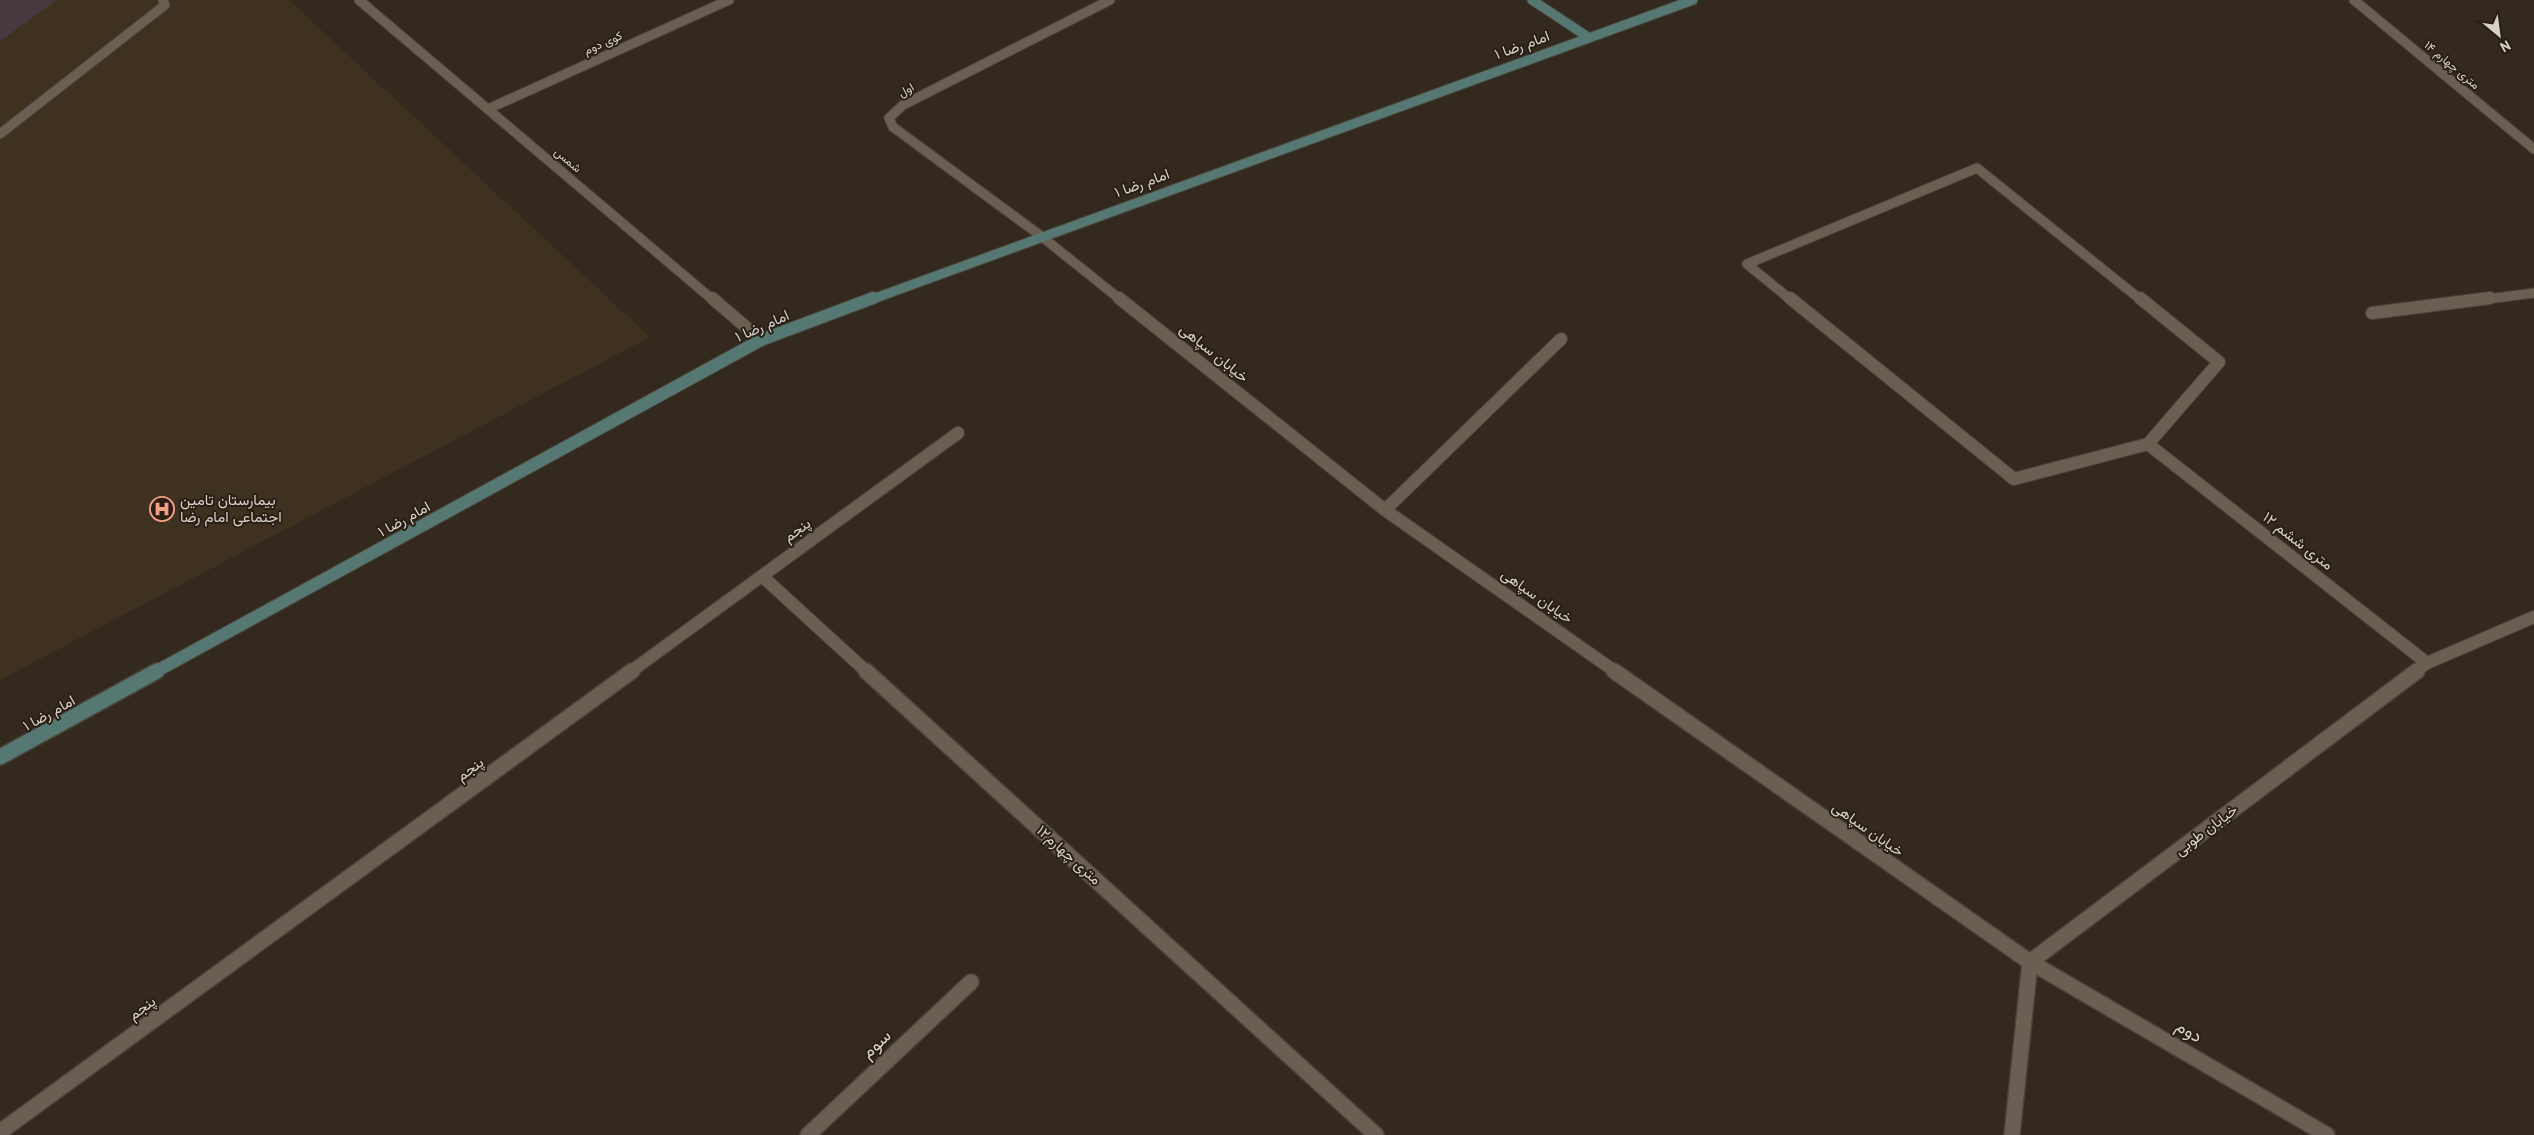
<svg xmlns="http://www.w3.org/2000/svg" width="2534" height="1135" font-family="'PT Sans',Vazirmatn,sans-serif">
	<rect width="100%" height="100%" fill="#33291e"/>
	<path fill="#3e3120" d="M0,0H289L650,337L0,680Z"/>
	<path fill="#483941" d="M0,0H57L0,41Z"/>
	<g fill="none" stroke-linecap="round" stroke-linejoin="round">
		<defs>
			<path id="service" d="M0,134L165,5L163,0"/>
			<path id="minor-far2" d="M1110,0L903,105L889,118L893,127L1041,236L1121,300
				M2354,0L2534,149
				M488,109L729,0
				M1791,300L1747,264L1977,168L2141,300
				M2480,300L2534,293"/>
			<path id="minor-far1" d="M1119,298L1385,510L1616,672
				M1790,298L2014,479L2148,444L2219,362L2140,298
				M2372,313L2490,298
				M2148,444L2427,663
				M1385,510L1561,339
				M762,576L867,672
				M630,672L958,433
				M2415,672L2427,663L2534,617"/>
			<path id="minor" d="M866,671L1376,1135
				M1614,671L2030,962L2327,1135
				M0,1132L632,671
				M808,1135L971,982
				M2012,1135L2030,962L2417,671"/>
			<path id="tertiary-far1" d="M359,0L713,300"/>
			<path id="tertiary" d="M712,298L761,340"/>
			<path id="secondary-far2" d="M1532,0L1588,37
				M870,300L1693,0"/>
			<path id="secondary-far1" d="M155,672L761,340L873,298"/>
			<path id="secondary" d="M0,757L157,671"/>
		</defs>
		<use href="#service" stroke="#4b443a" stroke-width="11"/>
		<use href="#minor-far2" stroke="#4b443a" stroke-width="11"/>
		<use href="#minor-far1" stroke="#4b443a" stroke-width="14"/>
		<use href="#minor" stroke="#4b443a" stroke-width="18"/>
		<use href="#tertiary-far1" stroke="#4b443a" stroke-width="11"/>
		<use href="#tertiary" stroke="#4b443a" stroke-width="14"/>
		<use href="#secondary-far2" stroke="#4b443a" stroke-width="11"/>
		<use href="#secondary-far1" stroke="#4b443a" stroke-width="14"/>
		<use href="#secondary" stroke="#4b443a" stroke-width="18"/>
		<use href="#service" stroke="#6a5f52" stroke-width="9"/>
		<use href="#minor-far2" stroke="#6a5f52" stroke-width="9"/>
		<use href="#minor-far1" stroke="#6a5f52" stroke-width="12"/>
		<use href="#minor" stroke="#6a5f52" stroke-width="15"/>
		<use href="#tertiary-far1" stroke="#6a5f52" stroke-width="9"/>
		<use href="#tertiary" stroke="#6a5f52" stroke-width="12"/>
		<use href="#secondary-far2" stroke="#557972" stroke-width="9"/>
		<use href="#secondary-far1" stroke="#557972" stroke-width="12"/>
		<use href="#secondary" stroke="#557972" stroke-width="15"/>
	</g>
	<defs>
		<symbol id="hospital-ring" viewBox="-11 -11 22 22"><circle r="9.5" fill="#291f14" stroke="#f49e88" stroke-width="1.5"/><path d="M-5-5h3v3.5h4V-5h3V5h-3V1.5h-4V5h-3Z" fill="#f49e88"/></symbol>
	</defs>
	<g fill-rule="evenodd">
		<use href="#hospital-ring" x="148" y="495" width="28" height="28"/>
	</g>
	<g text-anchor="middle" stroke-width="4" stroke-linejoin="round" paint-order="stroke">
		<g font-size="12" fill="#d7d1ca" stroke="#291f14">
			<text transform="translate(603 43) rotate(-24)" y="4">کوی دوم</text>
			<text transform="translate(2452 65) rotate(40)" y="4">۱۴ متری چهارم</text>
			<text transform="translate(906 90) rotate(-29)" y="4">اول</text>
			<text transform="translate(568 160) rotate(40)" y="4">شمس</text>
		</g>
		<g font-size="15" fill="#d7d1ca" stroke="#291f14">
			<text transform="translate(1522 45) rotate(-20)" y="5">امام رضا ۱</text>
			<text transform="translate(1142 183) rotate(-20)" y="5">امام رضا ۱</text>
			<text transform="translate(762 326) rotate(-24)" y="5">امام رضا ۱</text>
			<text transform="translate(1214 353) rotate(39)" y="5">خیابان سپاهی</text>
			<text transform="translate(404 519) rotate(-29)" y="5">امام رضا ۱</text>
			<text transform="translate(797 530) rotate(-36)" y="5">پنجم</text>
			<text transform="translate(2298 541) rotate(38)" y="5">۱۲ متری ششم</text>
			<text transform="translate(1537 596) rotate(35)" y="5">خیابان سپاهی</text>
			<text transform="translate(49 713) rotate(-29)" y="5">امام رضا ۱</text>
			<text transform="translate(470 769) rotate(-36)" y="5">پنجم</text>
			<text transform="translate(1868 829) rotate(35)" y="5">خیابان سپاهی</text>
			<text transform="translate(2206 830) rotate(-37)" y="5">خیابان طوبی</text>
			<text transform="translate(1069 855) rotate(42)" y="5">۱۲متری چهارم</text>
			<text transform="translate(142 1008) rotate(-36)" y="5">پنجم</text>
		</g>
		<g font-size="15" fill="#d7d1ca" stroke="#291f14" text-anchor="start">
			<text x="180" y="505">بیمارستان تامین<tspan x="180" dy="17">اجتماعی امام رضا</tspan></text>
		</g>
		<g font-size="18" fill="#d7d1ca" stroke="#291f14">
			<text transform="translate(2189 1031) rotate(30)" y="6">دوم</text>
			<text transform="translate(876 1044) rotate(-43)" y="6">سوم</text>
		</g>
	</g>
	<g transform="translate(2499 35) rotate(151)" stroke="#291f14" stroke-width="4" paint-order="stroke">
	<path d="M0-4L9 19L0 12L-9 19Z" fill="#d7d1ca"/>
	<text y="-8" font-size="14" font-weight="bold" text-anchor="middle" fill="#d7d1ca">N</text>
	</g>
</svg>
